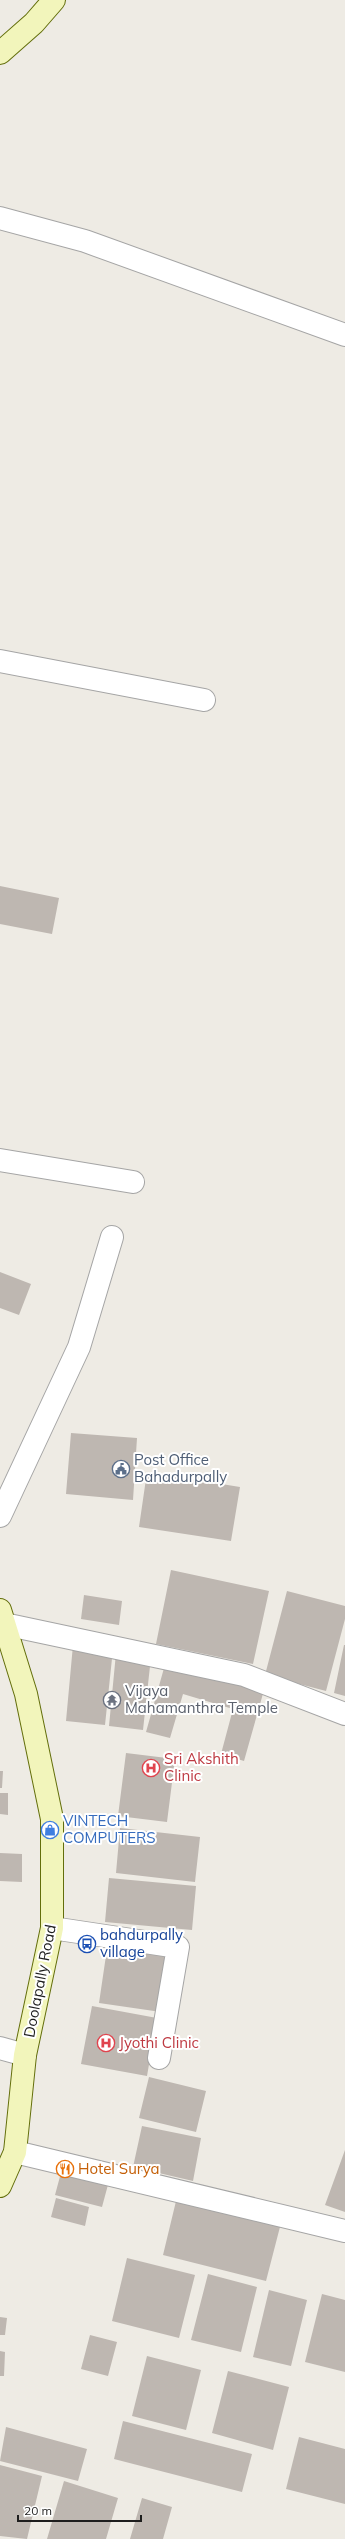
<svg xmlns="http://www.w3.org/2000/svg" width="345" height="2539" font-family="Mulish,sans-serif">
	<rect width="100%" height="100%" fill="#eeebe4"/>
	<path fill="#beb7b1" d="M0,886L59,898L52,934L0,924Z
		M0,1272L31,1284L19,1315L0,1308Z
		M71,1433L137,1438L133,1500L66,1494Z
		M147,1472L240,1487L231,1541L139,1527Z
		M171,1570L269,1591L253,1664L156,1644Z
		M287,1591L345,1606V1619L326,1691L265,1675Z
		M84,1595L122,1601L119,1625L81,1619Z
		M73,1645L113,1649L105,1725L66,1721Z
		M344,1645H345V1696L334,1693Z
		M116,1653L151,1657L143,1730L109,1726Z
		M166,1661L264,1690L244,1761L221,1754L233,1709L183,1694L170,1738L146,1732Z
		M126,1753L175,1759L167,1822L118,1816Z
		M0,1771H3L2,1788H0Z
		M0,1793H8V1815L0,1814Z
		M120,1828L200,1837L195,1882L116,1873Z
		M0,1853L22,1854V1882L0,1881Z
		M109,1878L196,1886L192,1930L105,1922Z
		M108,1942L171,1951L161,2012L99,2003Z
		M92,2006L157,2018L147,2076L81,2064Z
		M149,2077L206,2091L196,2132L139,2118Z
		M142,2126L201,2138L193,2181L133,2167Z
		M345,2150V2212L325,2205Z
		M62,2169L109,2181L102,2207L55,2195Z
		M177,2197L281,2223L266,2281L163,2255Z
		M56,2198L89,2207L85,2226L51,2217Z
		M127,2258L195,2275L179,2338L112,2321Z
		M208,2274L257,2287L241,2352L191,2340Z
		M269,2290L307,2300L291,2366L253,2357Z
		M322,2294L345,2300V2372L305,2362Z
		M0,2317L7,2318L5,2335H0Z
		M90,2335L117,2342L108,2376L81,2369Z
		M0,2351L5,2352L4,2376H0Z
		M147,2356L201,2370L186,2430L132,2416Z
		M228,2371L289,2387L273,2450L212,2433Z
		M123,2421L252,2454L242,2492L114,2459Z
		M6,2427L87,2449L78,2481L0,2461Z
		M299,2437L345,2449V2504L286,2489Z
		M0,2465L42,2476L27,2539L0,2536Z
		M64,2481L118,2498L106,2539H47Z
		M142,2498L172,2507L163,2539H130Z"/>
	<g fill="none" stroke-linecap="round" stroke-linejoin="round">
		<defs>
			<path id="lane" d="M0,661L204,700"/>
			<path id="street" d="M0,218L85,241L345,335
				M0,1160L133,1182
				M0,1516L79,1347L112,1237
				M4,1624L244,1675L345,1714
				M52,1928L178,1947L159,2058
				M0,2048L25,2055
				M15,2152L345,2231"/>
			<path id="secondary" d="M0,53L34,23L54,0
				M0,1610L26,1694L52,1819V1928L25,2055L15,2152L0,2186"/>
		</defs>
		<use href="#lane" stroke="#a5a5a5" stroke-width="24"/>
		<use href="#street" stroke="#a5a5a5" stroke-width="24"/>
		<use href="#secondary" stroke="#636e0b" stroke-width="24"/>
		<use href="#lane" stroke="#fff" stroke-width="22"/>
		<use href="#street" stroke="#fff" stroke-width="22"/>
		<use href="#secondary" stroke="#f2f5bb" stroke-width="22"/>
	</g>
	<defs>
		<symbol id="civic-ring" viewBox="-11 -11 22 22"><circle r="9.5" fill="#fff" stroke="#5c6f8a" stroke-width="1.5"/><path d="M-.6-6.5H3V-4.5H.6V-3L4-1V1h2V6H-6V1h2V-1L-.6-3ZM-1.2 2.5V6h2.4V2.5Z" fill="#5c6f8a"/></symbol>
		<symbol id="temple-ring" viewBox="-11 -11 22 22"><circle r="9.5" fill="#fff" stroke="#6b7280" stroke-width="1.5"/><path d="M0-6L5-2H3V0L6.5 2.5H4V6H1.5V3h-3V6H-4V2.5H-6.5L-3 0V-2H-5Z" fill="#6b7280"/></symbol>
		<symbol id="hospital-ring" viewBox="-11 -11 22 22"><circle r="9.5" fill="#fff" stroke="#e0444e" stroke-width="1.5"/><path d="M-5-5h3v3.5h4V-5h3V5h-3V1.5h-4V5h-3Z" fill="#e0444e"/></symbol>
		<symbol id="shop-ring" viewBox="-11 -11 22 22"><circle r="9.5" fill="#fff" stroke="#3f7fe0" stroke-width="1.5"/><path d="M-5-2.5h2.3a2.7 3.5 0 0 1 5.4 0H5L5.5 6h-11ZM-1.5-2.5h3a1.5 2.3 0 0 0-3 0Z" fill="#3f7fe0"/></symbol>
		<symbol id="bus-ring" viewBox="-11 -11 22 22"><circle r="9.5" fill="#fff" stroke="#1a4fb4" stroke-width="1.5"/><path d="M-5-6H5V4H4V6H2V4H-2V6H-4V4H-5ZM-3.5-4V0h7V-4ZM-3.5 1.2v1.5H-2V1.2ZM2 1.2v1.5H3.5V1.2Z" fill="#1a4fb4"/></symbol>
		<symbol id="restaurant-ring" viewBox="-11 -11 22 22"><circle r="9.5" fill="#fff" stroke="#e8710a" stroke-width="1.5"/><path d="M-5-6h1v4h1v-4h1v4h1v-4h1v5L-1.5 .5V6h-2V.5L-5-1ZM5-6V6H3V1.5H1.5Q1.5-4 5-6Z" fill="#e8710a"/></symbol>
	</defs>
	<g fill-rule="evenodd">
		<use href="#civic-ring" x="111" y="1459" width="20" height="20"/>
		<use href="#temple-ring" x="102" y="1690" width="20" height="20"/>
		<use href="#hospital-ring" x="141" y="1758" width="20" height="20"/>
		<use href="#shop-ring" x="40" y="1820" width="20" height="20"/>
		<use href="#bus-ring" x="77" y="1934" width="20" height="20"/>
		<use href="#hospital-ring" x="96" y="2033" width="20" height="20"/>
		<use href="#restaurant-ring" x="55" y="2159" width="20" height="20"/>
	</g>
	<g text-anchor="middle" stroke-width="4" stroke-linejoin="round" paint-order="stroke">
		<g font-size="15" fill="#4e5e75" stroke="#fff" text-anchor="start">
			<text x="134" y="1465">Post Office<tspan x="134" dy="17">Bahadurpally</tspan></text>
		</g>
		<g font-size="15" fill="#5b616d" stroke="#fff" text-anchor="start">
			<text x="125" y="1696">Vijaya<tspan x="125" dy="17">Mahamanthra Temple</tspan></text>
		</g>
		<g font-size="15" fill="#be3a42" stroke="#fff" text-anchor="start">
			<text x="164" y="1764">Sri Akshith<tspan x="164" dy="17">Clinic</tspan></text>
			<text x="119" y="2048">Jyothi Clinic</text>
		</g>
		<g font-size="15" fill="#366cbe" stroke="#fff" text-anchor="start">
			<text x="63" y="1826">VINTECH<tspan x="63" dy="17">COMPUTERS</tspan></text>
		</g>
		<g font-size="15" fill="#164399" stroke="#fff" text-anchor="start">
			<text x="100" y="1940">bahdurpally<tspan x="100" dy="17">village</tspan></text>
		</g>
		<g font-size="15" fill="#1e1e1e" stroke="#fff">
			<text transform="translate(40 1981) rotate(-79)" y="5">Doolapally Road</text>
		</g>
		<g font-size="15" fill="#c56008" stroke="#fff" text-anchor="start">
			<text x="78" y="2174">Hotel Surya</text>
		</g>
	</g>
	<path d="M18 2515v6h123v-6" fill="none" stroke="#1e1e1e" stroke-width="2"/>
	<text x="24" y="2515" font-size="12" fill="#1e1e1e" stroke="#ffffff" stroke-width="3" paint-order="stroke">20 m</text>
</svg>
